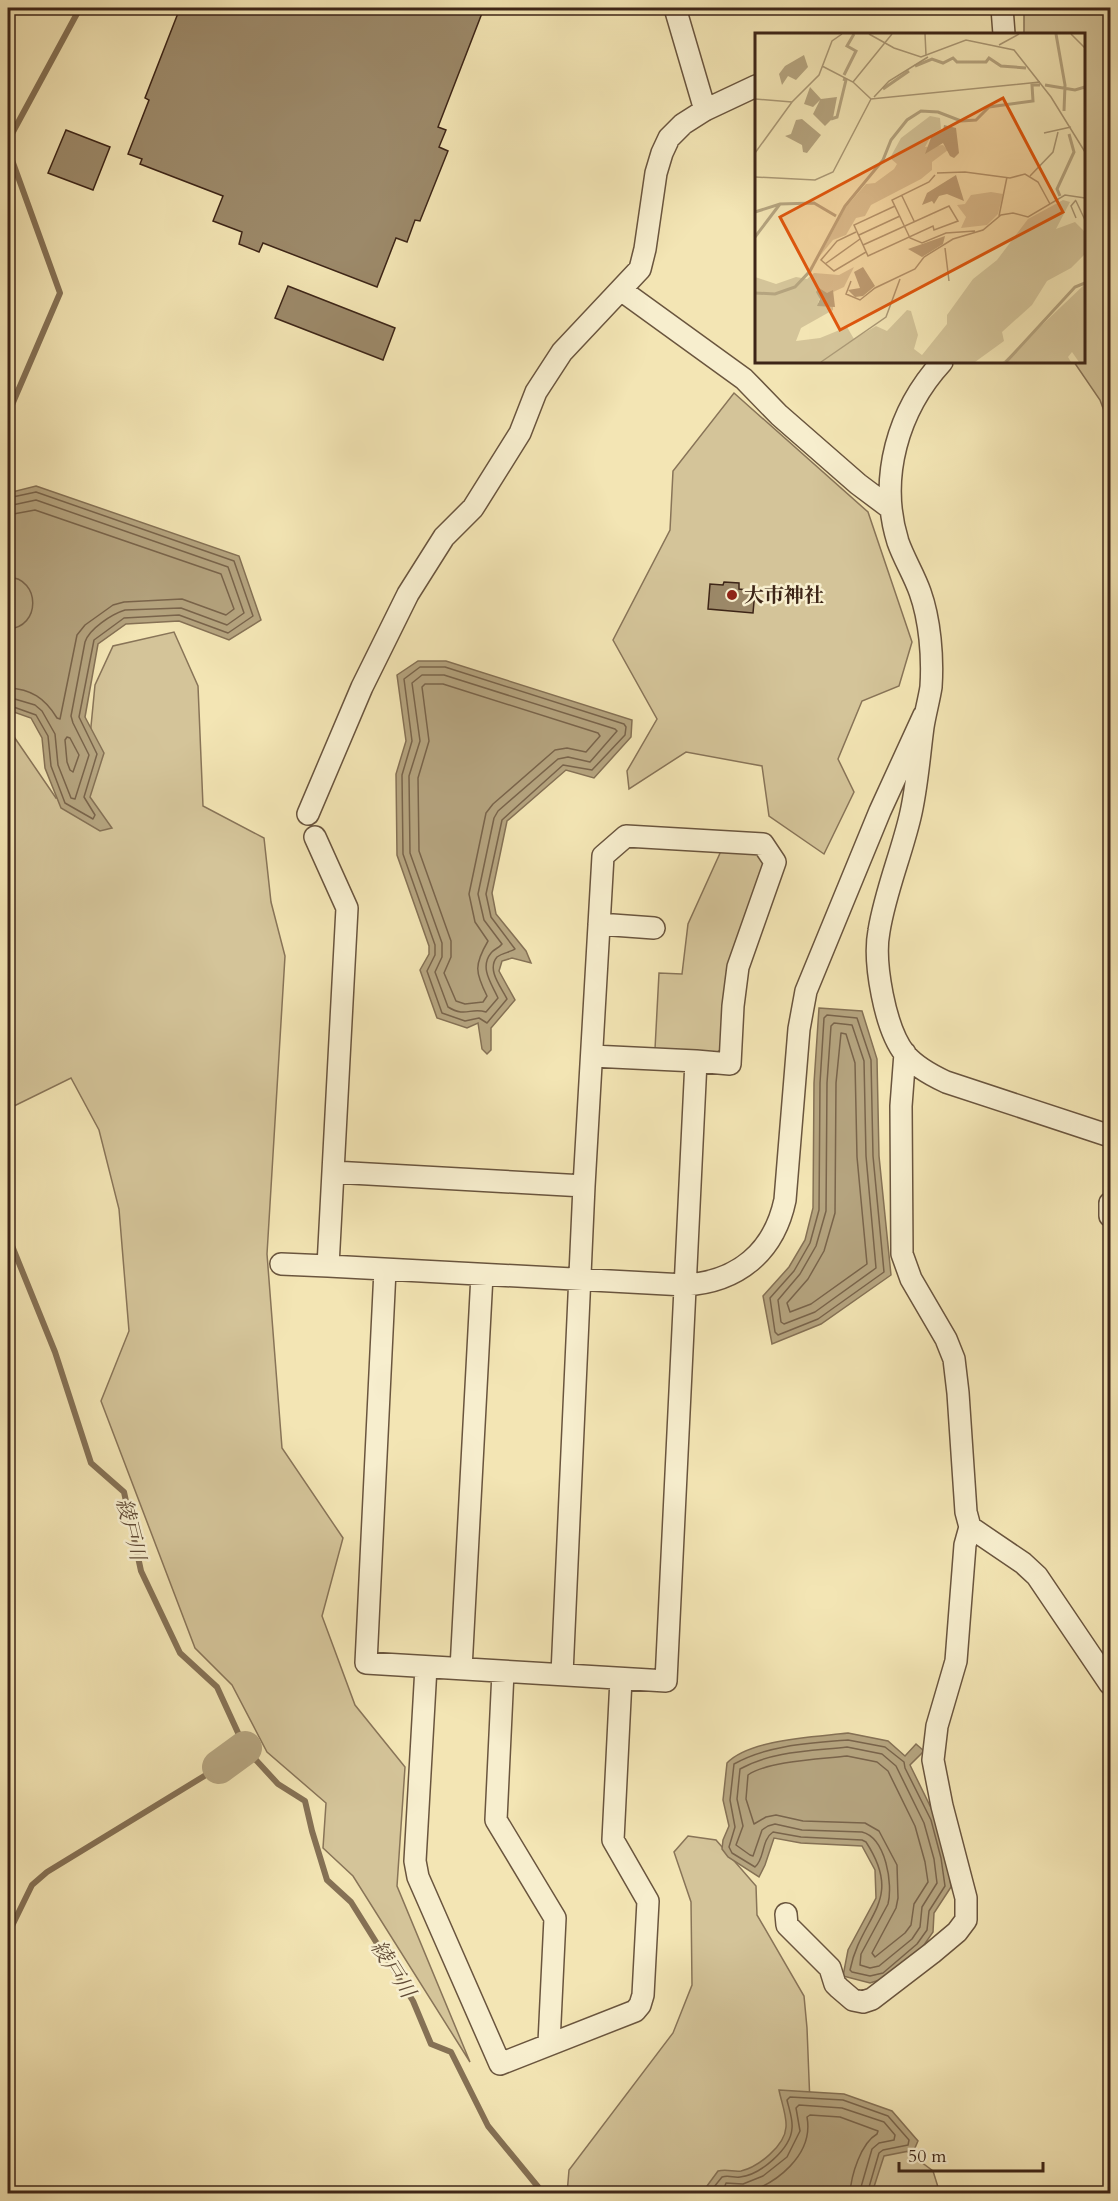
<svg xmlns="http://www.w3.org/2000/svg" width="1118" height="2201" font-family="Cardo,'Noto Serif JP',serif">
	<rect width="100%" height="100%" fill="#f3e5b4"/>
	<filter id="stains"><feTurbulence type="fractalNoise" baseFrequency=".00333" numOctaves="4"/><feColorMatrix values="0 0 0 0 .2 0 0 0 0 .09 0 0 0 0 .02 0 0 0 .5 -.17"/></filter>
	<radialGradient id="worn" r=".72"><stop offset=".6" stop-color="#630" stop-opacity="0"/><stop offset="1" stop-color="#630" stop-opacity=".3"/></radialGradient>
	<path fill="#d4c499" stroke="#887458" stroke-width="1.5" d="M1024,8H1110V427L1100,400L1074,362H1084V34H1024Z
		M734,393L868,512L912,642L899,686L862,701L838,759L854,792L824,854L769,816L762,766L686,752L629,789L627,771L657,719L613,640L670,530L673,471Z
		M174,632L198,686L203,806L264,838L271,902L285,956L267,1254L282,1448L343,1538L322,1616L355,1705L405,1767L397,1886L470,2062L353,1876L323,1848L326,1803L267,1752L232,1685L195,1648L101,1401L129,1331L119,1209L99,1130L71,1078L8,1109V728L56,798L85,788L95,685L113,646Z
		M721,851L757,852L766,863L721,1049L715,1054L655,1049L659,973L682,974L688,924Z
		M688,1836L716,1840L756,1886L757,1915L804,1996L807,2028L810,2104L799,2142L738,2193L567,2194L569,2170L673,2033L692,1985L691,1902L674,1852Z
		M883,2145L901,2147L933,2171L938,2187L937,2193L856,2194Z"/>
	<path fill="#b5a47f" stroke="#857155" stroke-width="1.5" d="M36,486L239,556L261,620L229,640L179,621L126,624L98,644L85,717L104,753L90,797L112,828L100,831L61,808L45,768L42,738L31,718L8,710V617L11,604L8,590V493Z
		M418,661H446L632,720L631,737L594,778L566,770L507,821L492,893L496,914L526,951L531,963L512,958L502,961L499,971L515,1000L491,1028V1050L487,1054L482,1049L478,1023L467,1028L437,1018L420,970L429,954V946L397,855L396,774L406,741L397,675Z
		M819,1008L862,1011L877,1059L879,1156L891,1275L821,1324L772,1344L763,1296L789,1267L805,1240L813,1208L814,1083Z
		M848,1733L888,1741L905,1756L916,1744L924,1751L910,1765L936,1818L947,1857L951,1887L934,1913L933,1932L922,1948L886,1978L870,1983L843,1976L848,1950L876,1898L875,1870L862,1846L801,1843L774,1838L765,1865L759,1877L728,1857L722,1849L723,1840L729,1826L723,1800L727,1763C750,1739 816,1737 848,1733Z
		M779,2090L844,2094L892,2111L918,2141L914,2150L884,2156L872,2193H708L707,2186L718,2171C727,2169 734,2172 741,2171C758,2167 785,2146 786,2127C787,2116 781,2101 779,2090Z"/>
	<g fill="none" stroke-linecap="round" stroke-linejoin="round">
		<path stroke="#79644b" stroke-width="1.5" d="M8,498L36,492L234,561L253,616L228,633L179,615L124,618L94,640L79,717L97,754L84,797L95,815L93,819L65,803L51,766L48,736L36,715L8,705
			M8,506L36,500L228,567L244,613L227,625L181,608L125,610C112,614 89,629 85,642L71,716L73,723L89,755L75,799L71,798L58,765L55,734L42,711L35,705L8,697
			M8,515L35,510L221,574L234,609L226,615L182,599L124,602L113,605L85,625L77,635L60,719L57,718C45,698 31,689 8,688
			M8,577C41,578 41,628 8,629
			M420,667H445L624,724L626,727L625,735L592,770L563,765L502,820L486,894L491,917L515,949C511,952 502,953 497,957C486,970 502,988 507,999L487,1023L479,1018L465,1021L442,1013L427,971L435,955V945L403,854L402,775L412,741L404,679Z
			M422,675H444L615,729L617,731L590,762L568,757L558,759L498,811L494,818L478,894L484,920L502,944C499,948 494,949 491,953C479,968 492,984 498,998L486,1012C470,1007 466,1018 448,1007L435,972L442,957V943L410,853L409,776L420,741L412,683Z
			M425,684H443L598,733L600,736L586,752L567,748L555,750L493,804L486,813L469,894L475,922L488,941C474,965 475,972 487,996L483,1002L465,1004L456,1001L444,973L451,957V941L419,851L418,778L429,741L422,687Z
			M67,737L70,738L79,755L73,772L70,770L67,762L65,740Z
			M827,1015L857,1018L871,1060L873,1156L884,1272L818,1319L778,1335L775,1332L770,1298L794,1271L810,1243L819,1210L820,1083L824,1018Z
			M834,1023L852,1025L864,1061L866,1156L876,1268L815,1312L784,1324L781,1322L778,1300L800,1274L816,1246L826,1211L827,1083L831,1026Z
			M841,1033L846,1034L855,1063L857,1157L867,1264L811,1304L790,1312L787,1303L808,1279L824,1251L835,1213L836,1083Z
			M848,1740L885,1747L904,1762L905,1768L931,1820L941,1858L945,1886L929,1911L927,1930L917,1944L883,1973L870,1976L852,1972L850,1970C861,1915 905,1902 866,1842L862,1840L801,1837L773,1832C761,1840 765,1859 755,1867L732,1853L729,1847L735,1827L730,1800L734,1764C768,1745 810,1743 848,1740Z
			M847,1747L882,1754L896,1766L924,1823L934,1859L937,1883L922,1907L920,1927L912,1939L879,1966L870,1968L860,1965L861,1954L888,1904C893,1884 886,1838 862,1832L802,1830L775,1824L768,1826L762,1830L753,1856L750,1855L736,1845L743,1826L737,1799L740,1769C772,1751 812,1751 847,1747Z
			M847,1756L877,1762L888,1771L915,1826L925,1862L928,1882L914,1904L911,1925L905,1933L875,1957L872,1953L896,1908L898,1898L897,1865L879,1831L865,1823L803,1821L776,1815L766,1817L754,1824L746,1799L748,1775C768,1761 822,1759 847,1756Z
			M714,2194V2187L722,2177C729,2175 734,2178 740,2177C760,2175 791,2149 792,2128C793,2119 789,2109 787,2100L790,2097L843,2100L888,2116L909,2140L908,2145L883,2150L879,2153L867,2194
			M722,2194L726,2183L743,2184L763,2176L787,2157L800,2131L796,2108L799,2105L842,2108L884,2122L895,2135L894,2140L879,2143L872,2149L859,2194
			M742,2194C776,2185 814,2155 807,2117L810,2115L840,2117L878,2131L877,2134C861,2143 851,2175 850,2194"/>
		<path stroke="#857155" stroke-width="6" d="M8,141L80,8
			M8,149L60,293L8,414
			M8,1236L55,1352L91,1463L124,1492L141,1571L180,1653L217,1687L245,1748L278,1784L305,1801L312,1831L327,1880L351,1902L413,2001L431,2044L451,2052L488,2126L539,2188L541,2194
			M8,1934L32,1885L47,1872L219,1767"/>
		<path stroke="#b5a47f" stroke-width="34" d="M219,1767L245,1748"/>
	</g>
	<path fill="#9c8969" stroke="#3d2517" stroke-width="1.5" d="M180,8H484L438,127L446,130L439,147L448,151L420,221L415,220L407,242L396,238L377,287L263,243L259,252L239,244L242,232L213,221L223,196L140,164L142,159L128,154L149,100L145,98Z
		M66,130L110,147L93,190L48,173Z
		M288,286L395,328L383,360L275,318Z
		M724,582L739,583V589L755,591L753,613L708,609L710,584L723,585Z"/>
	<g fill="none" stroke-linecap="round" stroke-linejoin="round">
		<defs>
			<path id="minor" d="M675,8L705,110
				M1002,8L1004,34
				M621,290L744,379L779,415L858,484L890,508
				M942,362C898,410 878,478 898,542C904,559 914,575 920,592C930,620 933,657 931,687C929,700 925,714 923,727C919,757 917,788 910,817C901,855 885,893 879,931C873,962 885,1029 905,1054C915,1066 931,1075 946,1082L1110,1136
				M308,814L362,687L408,594L444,537L473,508L520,433L536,392L562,352L640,269L645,249L656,173L662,153L669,138L683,124L705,110L756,86
				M315,837L347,908L328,1266L685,1285C738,1282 774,1252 785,1200L799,1029L806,991L880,811L924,715
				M599,924L654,928
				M592,1056L696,1061
				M333,1172L584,1186
				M1110,1203V1216
				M281,1264L328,1266
				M385,1270L366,1663L666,1681L696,1061L730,1064L733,1006L738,967L775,862L763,844L626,836L603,856L584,1186L562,1674
				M970,1527L1023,1563L1037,1576L1110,1684
				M426,1667L415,1861L418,1877L500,2064L635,2011L640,2005L643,1995L648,1901L613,1840L621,1679
				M461,1669L482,1275
				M503,1672L496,1820L555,1918L549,2043
				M786,1914L787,1925L830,1968L835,1984L839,1988L853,2000L863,2002L872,1999L932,1953L957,1932L966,1920V1898L942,1806L933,1760L937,1726L956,1661L965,1545L970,1527L966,1512L958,1393L954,1359L946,1339L911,1279L902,1254L901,1106L905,1053"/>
		</defs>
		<use href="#minor" stroke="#6a553e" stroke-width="24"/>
		<use href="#minor" stroke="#f7eece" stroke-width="21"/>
	</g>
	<circle fill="#8f2418" stroke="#f7eece" stroke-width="2" cx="732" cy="595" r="6"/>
	<g text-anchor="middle" stroke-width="5" stroke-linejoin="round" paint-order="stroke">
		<g font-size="20" font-weight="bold" fill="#3d2517" stroke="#f7eece" text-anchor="start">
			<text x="744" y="602">大市神社</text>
		</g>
		<g font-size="21" font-style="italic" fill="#614b36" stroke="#f7eece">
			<text transform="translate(131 1529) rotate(76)" y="7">綾戸川</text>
			<text transform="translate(393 1969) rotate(58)" y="7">綾戸川</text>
		</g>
	</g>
	<g transform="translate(755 33)">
		<rect width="330" height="330" fill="#f3e5b4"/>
		<path d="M175,83L185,85L186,96L177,101L170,114L188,112L193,117L177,129V137L166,146L116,172L110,183L101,185L91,202L78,207L64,224L91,174L111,151L120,150L139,136L142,131L135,125L146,105ZM236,159L248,161L243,181L232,192L206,195L211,184L202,172L210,171L216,162ZM308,167L315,169L301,196L320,189L330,199V221L316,235L292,248L277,272L247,299L249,308L220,329H0V244L21,251L41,244L52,246L59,240L84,242L99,234L89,254L65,265L63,270H78V277L46,295L41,308L65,305L92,294L99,306L121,293L132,298L152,277L156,278L163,302L159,316L167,322L192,291V282L218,246L242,227L273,186ZM330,251V329H324L317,319L313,324L316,329H248Z" fill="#d4c499"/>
		<path d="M49,22L53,34L41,47L33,43L27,52L24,41L30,33ZM55,54L66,66L82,64L78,85L70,93L58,81L65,67L58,74L49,71ZM47,86L66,102L52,120L48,119L47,112L30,103L36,101L41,87ZM189,92L201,95L204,120L199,125L195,123L188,110L170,121L177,102L188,98ZM201,142L209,168L192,161L184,163L179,171L177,168L167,172L172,160ZM190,203L188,211L167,224L153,216ZM108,234L120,253L108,263L100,264L93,257L105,255L99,239ZM64,255L72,260L78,257L80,274L62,273L65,266L61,259Z" fill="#b5a47f"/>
		<path fill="none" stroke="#b5a47f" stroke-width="3" d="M301,1L310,52L309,78M160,33L177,26L188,30L198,25L202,29H231L234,25L246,33L271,35M89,42L101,18L92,13L99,1M290,52L320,57L330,54M128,56L154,38M76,86L82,84L91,47L88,46M305,163L302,156L319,119L314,101M0,179L25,171L59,170L81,183M0,204L25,171M0,260L20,261L40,254L55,238L90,173L128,127L136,107L152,87L166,78L183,79L206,88L221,87L234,74L278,68L277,52H285M251,329L320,254L330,250"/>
		<path fill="none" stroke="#aa9875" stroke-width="1.5" d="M114,1L139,15L166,24L211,7L259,17L296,64L330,119M170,1L171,22M316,1L330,15M244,12L264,1M67,33L98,49L116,66L285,49M98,49L137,1M119,64L134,48L173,24M0,66L37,69M289,100L316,94M0,120L37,69L64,42L77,8L87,1M182,140L210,139L255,145L270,141L283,149L295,171M180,142L174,149L137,167L155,205L167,210L191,200L220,198M275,143L298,119L303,99M0,144L60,147L78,139L116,66M147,163L159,188M321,168L330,187M244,183L252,144M321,185L316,173L321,167M101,199L82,208L66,227L79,238L111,219M104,202L145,183M108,212L194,173L203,188L179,197L178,193L113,223L99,192L140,173M190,215L194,248M70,231L105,206M96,248L91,261L105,267L120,255L160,236L169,224L198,206L228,197L246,182L258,180L273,184L310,162L330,165M66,329L131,284L145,246"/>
		<path fill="#df560d" fill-opacity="0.15" stroke="#df560d" stroke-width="3" d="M248,65L308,179L85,297L25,184Z"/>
		<rect width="330" height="330" fill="none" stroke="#3d2517" stroke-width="3"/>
	</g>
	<rect width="1118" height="2201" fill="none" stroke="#f3e5b4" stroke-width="30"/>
	<rect x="9" y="9" width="1100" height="2183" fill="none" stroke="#3d2517" stroke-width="3"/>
	<rect x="15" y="15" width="1088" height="2171" fill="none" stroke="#3d2517" stroke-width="1.5"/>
	<path d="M899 2162v9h144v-9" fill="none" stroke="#3d2517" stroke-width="3"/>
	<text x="908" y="2162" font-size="18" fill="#3d2517" stroke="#f7eece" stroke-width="4.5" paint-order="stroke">50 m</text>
	<rect width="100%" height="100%" filter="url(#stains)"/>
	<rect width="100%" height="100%" fill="url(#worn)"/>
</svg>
